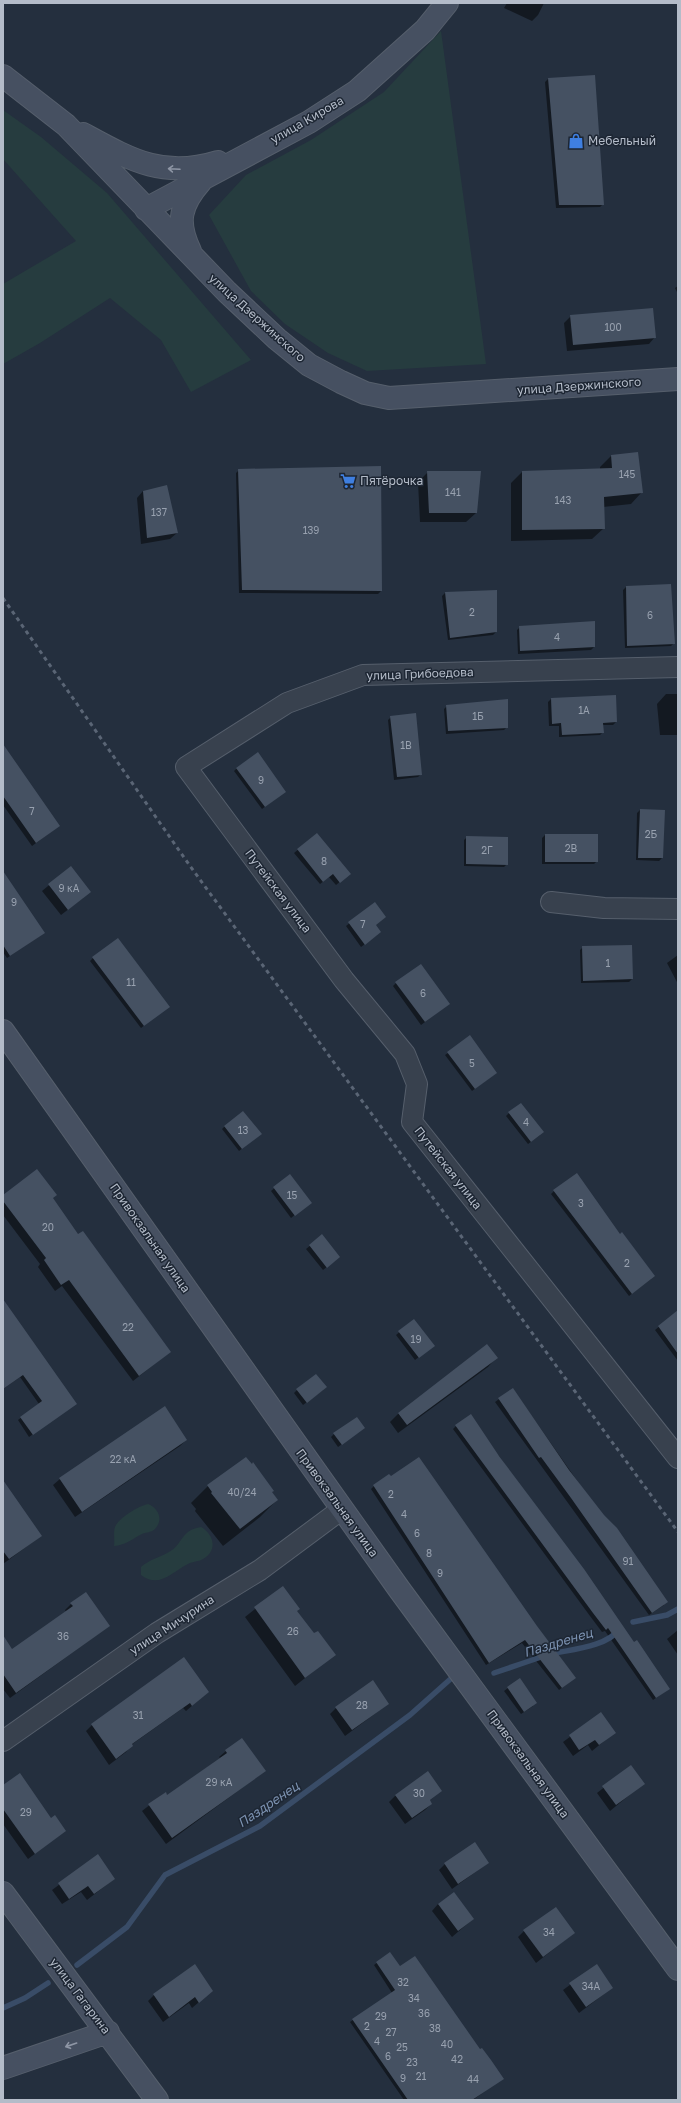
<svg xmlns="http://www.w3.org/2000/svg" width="681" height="2103" font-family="'Golos Text',sans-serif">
	<rect width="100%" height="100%" fill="#242f3e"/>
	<path fill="#263c3f" d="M441,31L486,364L367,371L328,353L285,324L251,291L209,215L246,175L311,140L384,92Z
		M3,110L41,137L107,193L251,360L191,392L161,340L110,298L40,343L3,364V284L76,241L3,159Z
		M148,1504C158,1508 164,1519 155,1529C151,1533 145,1532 140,1535C131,1540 125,1545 114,1546C115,1541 113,1532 115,1527C119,1518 138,1506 148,1504Z
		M201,1527C214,1534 218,1551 203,1559C198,1562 193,1561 188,1564C172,1572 159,1589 141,1575V1567C150,1559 159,1558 169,1552C183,1545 180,1530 201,1527Z"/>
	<path fill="#0007" d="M507,3H544L538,15L532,21L504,8Z
		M594,76L603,204L600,207L556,208L545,82L548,79Z
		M678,286V294L675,288Z
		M571,316L655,337L649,344L567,351L564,323Z
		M611,456L642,492L631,504L603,507L604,528L592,539L511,541V483L522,472L600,469V467Z
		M239,470L381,591L378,594L239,593L236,473Z
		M428,472L476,513L466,522H420L418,482Z
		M143,491L177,533L170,539L141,544L137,498Z
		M626,587L674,643L671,646L625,648L623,590Z
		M496,591V632L493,635L448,640L442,596L445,593Z
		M520,627L594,647L591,650L518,654L517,630Z
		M666,694H678V735H660L657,704Z
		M551,699L616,722L613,725H602L603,732L600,735L559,737V726H549L548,702Z
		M447,706L507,727L504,730L446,734L444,709Z
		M391,717L421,774L418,777L394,780L388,720Z
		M3,763L59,826L32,846L3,805Z
		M237,768L282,794L262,809L234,771Z
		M640,810L663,811L662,858L659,861L636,860L637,813Z
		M317,834L347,876L336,885L329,877L320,884L294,853Z
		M545,835L597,861L594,864H542V838Z
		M467,837L507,864L504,867L464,866V840Z
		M71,867L83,898L61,915L42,891Z
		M3,873L41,935L7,958L3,952Z
		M375,903V926L377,935L361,947L346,926Z
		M583,947L632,979L629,982L581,983L580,950Z
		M678,955V984L667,963Z
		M93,958L165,1009L141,1028L90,961Z
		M396,983L449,1004L421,1025L393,986Z
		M448,1053L496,1073L472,1091L445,1055Z
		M509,1113L540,1135L528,1144L506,1116Z
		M225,1126L257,1137L239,1151L222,1129Z
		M290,1175L307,1205L291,1218L271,1191Z
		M554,1191L651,1279L629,1296L551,1194Z
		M3,1196L52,1199L78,1236L170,1352L133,1381L62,1286L55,1291L38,1267L40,1264L3,1215Z
		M322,1236L336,1260L323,1270L306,1249Z
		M3,1301L73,1406L29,1437L18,1420L39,1404L20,1377L3,1389Z
		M678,1311V1361L655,1330Z
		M414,1320L431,1348L415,1360L396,1335Z
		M487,1345L496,1358L488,1367L398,1433L390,1422L398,1414Z
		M513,1389L664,1605L649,1615L495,1402Z
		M297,1390H323L303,1405L294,1393Z
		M165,1407L186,1440L180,1446L75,1517L53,1485L60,1479Z
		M456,1426L499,1456L666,1691L653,1700L605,1631L602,1632L590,1616L453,1429Z
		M364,1428L338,1447L331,1437L334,1434Z
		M3,1482L41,1536L3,1564Z
		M208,1486L271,1492L277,1500L260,1517L223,1546L195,1511L196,1509L191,1503Z
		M374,1486L572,1680L559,1690L522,1643L486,1665L371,1489Z
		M283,1587L296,1611L314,1635L334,1655L295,1686L245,1617Z
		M86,1594L109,1626L10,1698L3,1689V1653L12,1650L66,1612L65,1610L71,1604Z
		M678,1630V1655L667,1639Z
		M520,1679L533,1706L521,1714L504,1691Z
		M208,1692L186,1711L183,1708L131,1745L126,1752L109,1765L86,1731L92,1725Z
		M388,1704L345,1736L330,1714L336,1708Z
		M601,1714L614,1733L592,1751L588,1745L573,1756L563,1742Z
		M226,1751L265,1771L166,1844L142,1811L165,1793L167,1796L220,1758L219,1757Z
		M630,1767L643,1784L610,1811L597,1793Z
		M3,1786L65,1831L28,1859L3,1824Z
		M441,1791L429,1801L431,1804L425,1810L405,1824L389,1802L396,1795Z
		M98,1856L114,1879L87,1900L81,1892L62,1904L52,1890Z
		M488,1863L452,1889L439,1870L445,1864Z
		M438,1904L473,1919L452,1937L432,1911Z
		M524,1931L574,1933L536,1963L518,1937Z
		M390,1953L400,1968L499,2081L473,2100H404L350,2022L392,1993L374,1965Z
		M597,1965L612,1988L579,2013L563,1990Z
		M212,1991L192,2008L189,2003L163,2022L148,2001L154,1995Z"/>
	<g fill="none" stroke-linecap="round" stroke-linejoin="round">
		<path stroke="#394c67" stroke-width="5.5" d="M633,1622L667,1615L678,1609
			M494,1673C512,1667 529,1661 547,1655C565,1650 608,1647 618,1630
			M77,1965L127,1927L165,1875L260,1826L410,1715L455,1675
			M3,2008L25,1998L48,1983"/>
	</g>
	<path fill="#455162" d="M595,75L604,205H559L548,78Z
		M653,308L656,338L573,345L570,315Z
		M638,452L643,493L604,497L605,529L522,530V471L612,468L611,455Z
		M381,466L382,591L242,590L238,469Z
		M427,471H481L477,513H429Z
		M167,485L178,533L147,538L143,491Z
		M671,584L675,644L627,646L626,586Z
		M497,590V632L450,638L445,592Z
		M595,621V647L520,651L519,626Z
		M616,695L617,722L603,723L604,733L562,735L561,723L552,724L551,698Z
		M508,699V728L448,731L446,705Z
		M416,713L422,775L397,777L390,716Z
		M3,744L60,826L36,843L3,796Z
		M258,752L286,792L265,807L236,768Z
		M640,809L665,810L663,858H638Z
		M317,833L351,874L340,883L333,874L323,882L297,849Z
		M545,834H598V862H545Z
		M466,836L508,837V865L466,864Z
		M71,866L91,892L68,910L48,884Z
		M3,871L45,933L10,956L3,945Z
		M375,902L386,917L376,925L381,932L365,945L348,922Z
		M118,938L170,1007L144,1026L92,957Z
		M632,945L633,979L583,981L582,946Z
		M421,964L450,1004L425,1022L395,982Z
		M470,1035L497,1073L475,1089L447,1052Z
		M521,1103L544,1132L531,1142L508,1112Z
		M243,1111L262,1134L242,1149L224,1126Z
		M37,1169L57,1195L53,1198L78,1234L83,1231L171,1352L139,1376L69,1280L61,1285L44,1260L46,1258L3,1201V1195Z
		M577,1173L620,1234L622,1232L655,1276L632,1294L553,1190Z
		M290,1174L312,1203L295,1216L273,1187Z
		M322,1234L340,1257L327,1268L309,1245Z
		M3,1299L77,1404L33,1435L20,1417L42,1401L23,1375L3,1389Z
		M678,1310V1354L658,1326Z
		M414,1319L435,1346L419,1358L398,1331Z
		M487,1344L498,1358L407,1425L398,1413Z
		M316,1374L327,1387L307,1403L296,1389Z
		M513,1388L569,1470L604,1515L617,1528L668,1602L652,1613L571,1498L541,1457L539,1458L498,1398Z
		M165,1406L187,1440L82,1512L59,1478Z
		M471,1414L499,1456L584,1569L634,1642L637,1640L670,1689L656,1698L608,1628L606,1630L593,1613L455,1425Z
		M357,1417L365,1428L342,1445L333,1433Z
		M246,1457L252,1464L253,1462L274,1491L272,1492L278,1500L240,1529L211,1493L212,1492L207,1485Z
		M419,1457L537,1626L576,1678L562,1688L525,1640L489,1663L373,1485L389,1474L391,1476Z
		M3,1480L42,1536L9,1559L3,1551Z
		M283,1586L300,1609L297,1611L314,1633L318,1631L336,1655L305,1678L254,1607Z
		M86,1592L110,1626L16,1693L3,1674V1635L12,1649L73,1606L70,1603Z
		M184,1657L209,1692L192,1706L190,1703L132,1744L133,1746L116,1759L91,1724Z
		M520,1678L537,1703L524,1712L507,1687Z
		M373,1680L389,1704L352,1730L335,1707Z
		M601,1712L616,1733L599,1745L595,1740L579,1750L569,1735Z
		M242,1738L266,1771L172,1838L148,1804L166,1792L167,1795L227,1753L225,1750Z
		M631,1765L645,1784L616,1805L602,1786Z
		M428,1771L442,1791L430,1800L432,1804L412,1818L395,1795Z
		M20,1773L51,1818L55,1815L66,1831L35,1854L3,1809V1785Z
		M475,1842L489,1863L458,1884L444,1863Z
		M98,1854L115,1879L94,1894L88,1886L69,1899L58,1883Z
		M454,1892L474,1919L458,1931L438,1904Z
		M556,1907L575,1933L543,1957L523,1930Z
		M390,1952L400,1966L415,1956L480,2049L482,2048L491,2060L504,2079L472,2100H408L352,2019L395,1990L376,1962Z
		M195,1964L213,1991L199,2003L195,1997L169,2017L153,1994Z
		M597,1964L613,1988L586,2007L569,1983Z"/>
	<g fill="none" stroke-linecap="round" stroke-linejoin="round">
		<defs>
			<path id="street" d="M678,667L363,675L287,703L186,767L344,980L405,1054L417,1084L412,1122L678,1458
				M551,902L604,908L678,909
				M3,1741L157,1633L260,1570L342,1509"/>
			<path id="secondary" d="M3,76L66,125L227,292L277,339L309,365L341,382L365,393L389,398L678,379
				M83,134C131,160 163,179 218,162
				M146,209L309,122L357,91L425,30L447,3
				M190,251C176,222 180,205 201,181
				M3,1031L399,1589L678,1969
				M3,1893L157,2100
				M3,2068L108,2032"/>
		</defs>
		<use href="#street" stroke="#565f6c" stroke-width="22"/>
		<use href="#secondary" stroke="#565f6c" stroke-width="24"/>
		<use href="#street" stroke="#38414e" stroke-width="20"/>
		<use href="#secondary" stroke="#465061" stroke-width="22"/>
		<path stroke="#5a6575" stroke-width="3" stroke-dasharray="4 4" stroke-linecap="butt" d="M3,598L190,866L678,1532"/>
	</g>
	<defs><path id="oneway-shaft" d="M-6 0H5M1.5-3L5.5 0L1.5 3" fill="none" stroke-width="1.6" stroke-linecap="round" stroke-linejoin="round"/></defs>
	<g stroke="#8e96a5">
		<use href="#oneway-shaft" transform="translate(174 169) rotate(-177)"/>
		<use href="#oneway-shaft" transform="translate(71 2045) rotate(161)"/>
	</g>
	<defs>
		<symbol id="shop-bare" viewBox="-9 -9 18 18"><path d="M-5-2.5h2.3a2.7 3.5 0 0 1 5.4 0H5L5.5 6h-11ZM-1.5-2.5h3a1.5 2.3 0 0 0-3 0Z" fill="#3f7fe0" stroke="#1d2633" stroke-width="2.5" paint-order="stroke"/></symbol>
		<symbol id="supermarket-bare" viewBox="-9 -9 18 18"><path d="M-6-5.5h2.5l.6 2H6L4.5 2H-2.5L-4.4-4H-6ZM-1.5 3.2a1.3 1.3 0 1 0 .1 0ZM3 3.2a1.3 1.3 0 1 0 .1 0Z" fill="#3f7fe0" stroke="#1d2633" stroke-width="2.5" paint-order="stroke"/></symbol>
	</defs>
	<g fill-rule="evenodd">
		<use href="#shop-bare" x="565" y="130" width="22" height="22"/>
		<use href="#supermarket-bare" x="337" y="470" width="22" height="22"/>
	</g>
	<g text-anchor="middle" stroke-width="3" stroke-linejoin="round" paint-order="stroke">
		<g font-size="10" fill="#98a1af">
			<text x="613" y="331">100</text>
			<text x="627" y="478">145</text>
			<text x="453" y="496">141</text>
			<text x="563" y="504">143</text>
			<text x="159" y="516">137</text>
			<text x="311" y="534">139</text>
			<text x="472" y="616">2</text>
			<text x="650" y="619">6</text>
			<text x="557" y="641">4</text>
			<text x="584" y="714">1А</text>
			<text x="478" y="720">1Б</text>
			<text x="406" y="749">1В</text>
			<text x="261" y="784">9</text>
			<text x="32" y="815">7</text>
			<text x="651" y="838">2Б</text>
			<text x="571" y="852">2В</text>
			<text x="487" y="854">2Г</text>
			<text x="324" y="865">8</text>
			<text x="69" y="892">9 кА</text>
			<text x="14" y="906">9</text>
			<text x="363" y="928">7</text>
			<text x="608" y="967">1</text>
			<text x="131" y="986">11</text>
			<text x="423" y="997">6</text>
			<text x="472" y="1067">5</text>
			<text x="526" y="1126">4</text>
			<text x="243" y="1134">13</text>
			<text x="292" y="1199">15</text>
			<text x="581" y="1207">3</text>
			<text x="48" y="1231">20</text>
			<text x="627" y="1267">2</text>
			<text x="128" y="1331">22</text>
			<text x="416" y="1343">19</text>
			<text x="123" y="1463">22 кА</text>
			<text x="242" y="1496">40/24</text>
			<text x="391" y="1498">2</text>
			<text x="404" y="1518">4</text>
			<text x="417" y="1537">6</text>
			<text x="429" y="1557">8</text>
			<text x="628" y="1565">91</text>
			<text x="440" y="1577">9</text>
			<text x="293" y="1635">26</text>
			<text x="63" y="1640">36</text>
			<text x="362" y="1709">28</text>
			<text x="138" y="1719">31</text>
			<text x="219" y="1786">29 кА</text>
			<text x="419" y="1797">30</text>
			<text x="26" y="1816">29</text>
			<text x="549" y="1936">34</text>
			<text x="403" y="1986">32</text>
			<text x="591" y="1990">34А</text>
			<text x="414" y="2002">34</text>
			<text x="424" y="2017">36</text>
			<text x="381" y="2020">29</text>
			<text x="367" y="2030">2</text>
			<text x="435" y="2032">38</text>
			<text x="391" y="2036">27</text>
			<text x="377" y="2045">4</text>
			<text x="447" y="2048">40</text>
			<text x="402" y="2051">25</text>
			<text x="388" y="2060">6</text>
			<text x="457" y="2063">42</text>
			<text x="412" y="2066">23</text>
			<text x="421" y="2080">21</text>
			<text x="403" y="2082">9</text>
			<text x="473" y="2083">44</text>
		</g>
		<g font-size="12" fill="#b4bcc9" stroke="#1d2633">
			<text transform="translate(307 120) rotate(-30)" y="4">улица Кирова</text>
			<text transform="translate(257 318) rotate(42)" y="4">улица Дзержинского</text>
			<text transform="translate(579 386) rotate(-4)" y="4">улица Дзержинского</text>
			<text transform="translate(420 674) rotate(-2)" y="4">улица Грибоедова</text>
			<text transform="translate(278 891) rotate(53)" y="4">Путейская улица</text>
			<text transform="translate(448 1168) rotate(52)" y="4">Путейская улица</text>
			<text transform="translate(150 1238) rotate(55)" y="4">Привокзальная улица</text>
			<text transform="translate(337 1503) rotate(54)" y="4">Привокзальная улица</text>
			<text transform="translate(172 1625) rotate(-33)" y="4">улица Мичурина</text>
			<text transform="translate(528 1764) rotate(54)" y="4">Привокзальная улица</text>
			<text transform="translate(80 1996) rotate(53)" y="4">улица Гагарина</text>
		</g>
		<g font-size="12" fill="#b4bcc9" stroke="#1d2633" text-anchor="start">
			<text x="588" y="145">Мебельный</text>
			<text x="360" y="485">Пятёрочка</text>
		</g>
		<g font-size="13" font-style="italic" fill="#7c92b1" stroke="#1d2633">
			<text transform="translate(558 1642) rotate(-17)" y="5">Паздренец</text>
			<text transform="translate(268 1804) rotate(-34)" y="5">Паздренец</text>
		</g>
	</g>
	<rect width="681" height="2103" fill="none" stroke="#b4bcc9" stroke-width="8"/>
</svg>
